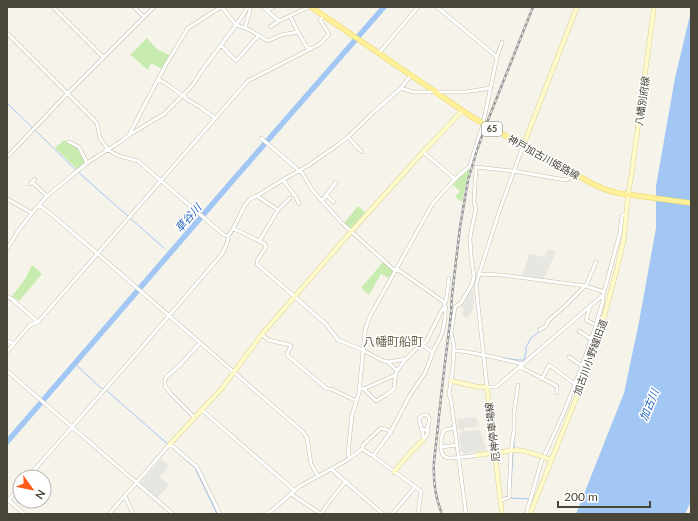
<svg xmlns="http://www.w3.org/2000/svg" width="698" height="521" font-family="Lato,'Noto Sans JP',sans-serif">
	<rect width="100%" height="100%" fill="#f6f4ea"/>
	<path fill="#c8ecb0" d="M147,38L157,49L169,55L162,69L151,63L148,70C142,66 137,59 130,55Z
		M64,140L78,148L85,162V163L77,169L55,148Z
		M470,169L466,183L462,202L455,197L460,191L453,185L463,173Z
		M358,206L365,212L350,229L344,223Z
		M383,262L393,271L389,278L381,274L369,295L361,288Z
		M32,265L42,274L19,301L12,296L25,279Z"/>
	<path fill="#e7e6e1" d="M548,249L556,252L543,280L522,277L529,254L543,257Z
		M472,288L474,295L472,298L474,299V302L473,308L469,317L468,316V318L462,316L464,308L461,307L463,302L466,303L465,302L468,294L471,289Z
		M476,417L479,426L464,428L465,431L480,430L487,450L464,454L461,451L459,433H462L461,429H458L457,419Z
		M161,459L169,466L160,477L169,485L157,498L140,483Z"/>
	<path fill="#a3c7f5" d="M691,11V501L685,514H576L624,393L639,322L656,228V186L675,78Z"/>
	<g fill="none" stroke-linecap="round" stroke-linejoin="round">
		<path stroke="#a3c7f5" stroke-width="1" d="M7,103L78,172L164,248
			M168,251L171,253
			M559,313L567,306
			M505,358L517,360H524L526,352V347L531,338L539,332
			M75,364L101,388L106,390L195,468L217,514
			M514,449V442
			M511,485L513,453
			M510,496L511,498L529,499"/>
		<path stroke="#a3c7f5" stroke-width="5.5" d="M7,442L228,186L384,7"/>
		<defs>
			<path id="street" d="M53,7L103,57
				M134,7L144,17
				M222,7L236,25L248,29L268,41L281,35L298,32L306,46L310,49
				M263,7L279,21
				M268,10L274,7
				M290,16L298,32
				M270,27L279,21L309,7
				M245,28L250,10V7
				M7,33L97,123L100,138L108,150L119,156L138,161L224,235L228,236
				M221,45L236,61L258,36
				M379,53L418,7
				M497,57L502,42
				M158,79L168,85L183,96
				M401,88L411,75
				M184,95L186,99L200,107L215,118
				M129,135L165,66L188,28L221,7
				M348,137L356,146L362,152
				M261,138L296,168L299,172
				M69,142L79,147L87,163
				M523,146L500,209L479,274L476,286L487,387H496L603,295
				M423,152L455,179
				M7,157L68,93L154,7
				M301,171L313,191L341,222L393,269L400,271L444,302C447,312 444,331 439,340C437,345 433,349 432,355L425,373L410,395L390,433L373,456
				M283,180L296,197L299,204
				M32,182L47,196
				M30,184L35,179
				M326,195L334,202
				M257,196L278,210
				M7,199L32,213
				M322,201L336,182
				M39,205L51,214L98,254L303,432L307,438L311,464L318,476
				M233,229L241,232L265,244L266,247L257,261V264L326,324L338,340L363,350L381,360L388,362L406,359L421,344L432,352
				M260,240L278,210L290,198
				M7,249L18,231L32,213L47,196L87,163L123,140L129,135L164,114L192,86L203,69L236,25L248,7
				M479,274L502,275L586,286L604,292
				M586,286L596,262
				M7,296L13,300L38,322
				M444,304L446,301L449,278
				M590,306L586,320L596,325
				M539,330L546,326L548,321L566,305L585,286
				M579,331L591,339
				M262,334L268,340L290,345L291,346L287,354L288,356L327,389H331L357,401
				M7,341L14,344
				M421,344L426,342L443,308H446
				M454,351H461L484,355
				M7,352L30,325L38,322L239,91L248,81L320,44L329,34L320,20L324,15
				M484,355L523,364
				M569,357L582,366
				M388,362L396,370
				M520,366L524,369L555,385L557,387V393
				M7,371L173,514
				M542,379L549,365L575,384
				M360,388L364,389L376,401L386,395L394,389C395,373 395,372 406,359
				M364,389L395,375
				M202,410L294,490
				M195,418L171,394L165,386V381L166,377L180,365L200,343
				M454,428L445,430C441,433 441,440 441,445C440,460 449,459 461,457C466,457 471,456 477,455
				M422,429L425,430H426C428,427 431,419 428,416C427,414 425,415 423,415L419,418V420L423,434V440
				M423,440L427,435L428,428
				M441,447L457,445
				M362,449L373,456L421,491L418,514
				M545,454L564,412L582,366L593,334L603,301V295L604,292L620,233L622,216L626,213
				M350,458L362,449L363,445L381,428L385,429L391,432
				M331,469L383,514
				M28,477L137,353L222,254C225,248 229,242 228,236L233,229L245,205L250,199L257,196L286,178L309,165L339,144L348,137L376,110L401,88L413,92H465L490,88
				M291,494L321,514
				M125,496L133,514
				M8,500L24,514
				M500,501L509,497L511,451L514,430V413L518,385
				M7,502L20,486
				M109,514L170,444L197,467L220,514
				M265,514L270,512L300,486L344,462L350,458L348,454L352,415L359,393L365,331L369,318L433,203L455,179L470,166L471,162L483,124L497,57L437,7
				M321,514L330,501L346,481
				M392,514L415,487
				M466,514L451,400L449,394L453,367L454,346L451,333L455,307L461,303L472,284L474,277L471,256L470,239L471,232L476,208L474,202L476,167L513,171L566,180L568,179L573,172
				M526,514C532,496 536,478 542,460"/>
			<path id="secondary" d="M523,146L577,7
				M451,381L478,387H487L502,514
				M170,444L223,387L262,334L349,234L423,152L462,111
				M477,455L517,450C529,451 540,456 551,460
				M394,472L408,455L423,440
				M530,514L591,361L601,328L617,269L624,238L628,195L632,171L654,7"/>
			<path id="primary" d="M311,7L472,117L591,183L604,189L617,193L691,203"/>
		</defs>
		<use href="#street" stroke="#c2beab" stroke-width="4"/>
		<use href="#secondary" stroke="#d8d197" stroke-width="5"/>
		<use href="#primary" stroke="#ebd762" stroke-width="5.5"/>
		<use href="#street" stroke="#fff" stroke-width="3"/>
		<use href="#secondary" stroke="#fffaca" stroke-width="4"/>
		<use href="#primary" stroke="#fff199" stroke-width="4.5"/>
		<defs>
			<path id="rail" d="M442,514C435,497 433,480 434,462L443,379L451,314L452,295L460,227L468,180L477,150L486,125L533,7"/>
		</defs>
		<use href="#rail" stroke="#999" stroke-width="2.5"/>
		<use href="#rail" stroke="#fff" stroke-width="1" stroke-dasharray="3" stroke-linecap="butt"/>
	</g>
	<g text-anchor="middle" stroke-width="3" stroke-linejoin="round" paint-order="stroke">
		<rect fill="#fff" stroke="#807e73" stroke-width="1" x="482" y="122" width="20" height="14" rx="3"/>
		<g font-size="9" font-weight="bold" fill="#4a4637">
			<text x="492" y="132">65</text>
		</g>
		<g font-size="10" fill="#4a4637" stroke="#fff">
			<text transform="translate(642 101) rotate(-82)" y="4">八幡別府線</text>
			<text transform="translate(544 157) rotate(29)" y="4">神戸加古川姫路線</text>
			<text transform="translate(590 357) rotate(-70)" y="4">加古川小野線旧道</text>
			<text transform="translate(492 432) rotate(-97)" y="4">厄神停車場線</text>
		</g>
		<g font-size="11" font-style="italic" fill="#2868be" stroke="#fff">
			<text transform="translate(188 218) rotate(-49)" y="4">草谷川</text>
			<text transform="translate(649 405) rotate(-68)" y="4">加古川</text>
		</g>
		<g font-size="12" fill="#6e664d" stroke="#fff">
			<text x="393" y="346">八幡町船町</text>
		</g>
	</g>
	<rect width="698" height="521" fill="none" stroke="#4a4637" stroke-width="16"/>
	<g transform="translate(32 489) rotate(123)"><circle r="19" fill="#ffffff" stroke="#b7b5af"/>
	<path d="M0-3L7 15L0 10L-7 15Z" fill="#ff5d17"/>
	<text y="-6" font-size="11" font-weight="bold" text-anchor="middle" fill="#4a4637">N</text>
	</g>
	<path d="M558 501v6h92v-6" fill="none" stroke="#4a4637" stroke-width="2"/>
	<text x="564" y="501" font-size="12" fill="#4a4637" stroke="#ffffff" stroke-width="3" paint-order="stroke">200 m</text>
</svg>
